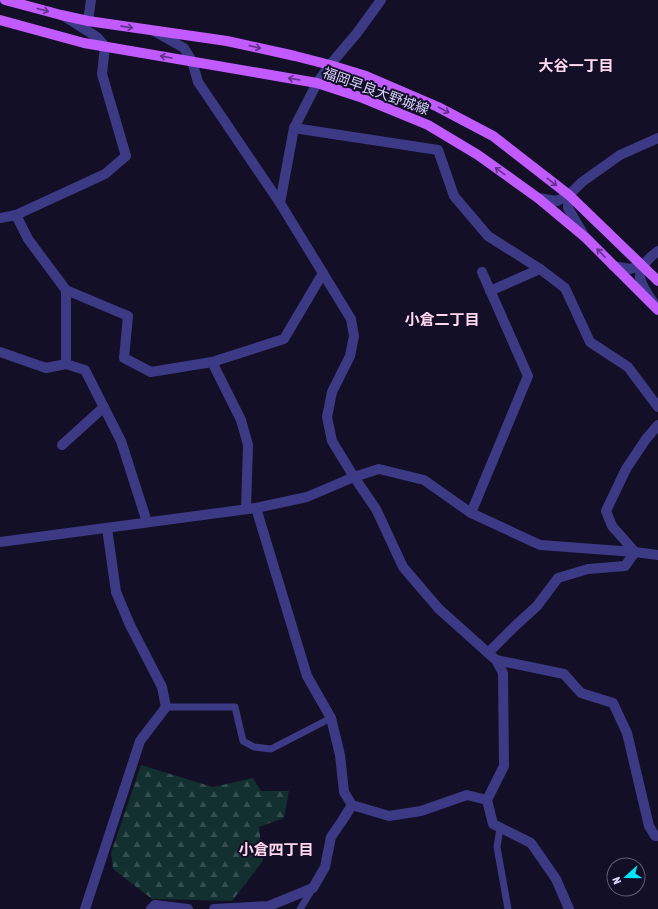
<svg xmlns="http://www.w3.org/2000/svg" width="658" height="909" viewBox="0 0 658 909" font-family="'Asap Condensed','Noto Sans JP',sans-serif">
<defs>
<pattern id="forest-firs" width="22" height="20" patternUnits="userSpaceOnUse"><rect width="22" height="20" fill="#12302f"/><path d="M5 1l3.5 6h-7zM16 11l3.5 6h-7z" fill="#344d4e"/></pattern>
</defs>
<rect width="100%" height="100%" fill="#130f26"/>
<polygon fill="url(#forest-firs)" points="141,765 213,787 253,778 261,791 289,791 284,818 259,827 263,861 232,901 152,899 113,869 111,853"/>
<g fill="none" stroke-linecap="round" stroke-linejoin="round">
<g stroke="#3d3a85" stroke-width="7">
<polyline points="166,707 235,707 243,741 254,747 271,749 331,718"/>
<polyline points="500,828 497,847 508,909"/>
<polyline points="300,909 313,888"/>
</g>
<g stroke="#3d3a85" stroke-width="10">
<polyline points="154,31 184,48 192,61 198,82 280,203 351,319 354,336 350,356 332,392 327,417 332,441 354,477 376,509 403,567 439,609 496,660 503,673 504,766 487,800 493,824 531,843 556,879 569,909"/>
<polyline points="294,128 438,150 454,196 488,236 540,269 565,288 590,342 628,367 658,407"/>
<polyline points="569,195 568,208 585,237"/>
<polyline points="538,198 557,201 569,195 582,182 620,155 658,138"/>
<polyline points="280,203 294,128 317,83"/>
<polyline points="0,218 16,215 105,174 126,156 102,74 105,46 97,37 64,16"/>
<polyline points="613,266 630,269 642,265"/>
<polyline points="66,290 128,316 124,358 151,372 212,362 284,339 323,273"/>
<polyline points="490,291 540,269"/>
<path d="M653,302C643,286 632,275 648,260C651,256 654,254 658,251"/>
<polyline points="0,352 46,368 66,364 66,290 28,239 16,215"/>
<polyline points="212,362 241,420 248,445 246,509"/>
<polyline points="66,364 85,370 121,441 147,522"/>
<polyline points="62,445 104,407"/>
<polyline points="256,508 307,676 331,718 340,755 344,792 352,805 389,816 421,811 467,795 487,800"/>
<polyline points="471,513 528,376 482,272"/>
<polyline points="0,542 256,508 307,497 354,477 379,469 424,480 471,513 540,545 635,552 612,526 606,511 626,469 646,439 658,425"/>
<polyline points="488,653 515,626 537,606 558,578 588,569 625,566 635,552 658,555"/>
<polyline points="496,660 564,674 581,693 613,703 627,733 649,826 655,836 658,836"/>
<polyline points="85,909 140,741 166,707 162,687 130,625 116,592 107,528"/>
<polyline points="151,909 155,905 188,909"/>
<polyline points="214,909 269,906 313,888 325,867 331,837 342,821 352,805"/>
</g>
<g stroke="#3d3a85" stroke-width="10">
<polyline points="88,21 91,0"/>
<polyline points="317,83 330,65 357,33 381,0"/>
</g>
<g stroke="#c25bff" stroke-width="10">
<polyline points="5,0 61,15 88,21 227,41 295,56 330,65 366,76 438,107 493,136 569,195 658,281"/>
<polyline points="0,20 84,43 317,83 360,97 428,125 478,155 538,198 586,238 658,310"/>
</g>
</g>
<defs><path id="oneway-shaft" d="M-6 0H5M1.5-3L5.5 0L1.5 3" fill="none" stroke-width="1.6" stroke-linecap="round" stroke-linejoin="round"/></defs>
<g stroke="#623188">
<use href="#oneway-shaft" transform="translate(43 10) rotate(15)"/>
<use href="#oneway-shaft" transform="translate(127 27) rotate(8)"/>
<use href="#oneway-shaft" transform="translate(255 47) rotate(13)"/>
<use href="#oneway-shaft" transform="translate(166 57) rotate(-170)"/>
<use href="#oneway-shaft" transform="translate(294 79) rotate(-171)"/>
<use href="#oneway-shaft" transform="translate(444 110) rotate(28)"/>
<use href="#oneway-shaft" transform="translate(500 171) rotate(-144)"/>
<use href="#oneway-shaft" transform="translate(552 182) rotate(38)"/>
<use href="#oneway-shaft" transform="translate(601 253) rotate(-134)"/>
</g>
<g text-anchor="middle" dominant-baseline="central" stroke-width="4" stroke-linejoin="round" paint-order="stroke">
<g font-size="14" fill="#d9d4ff" stroke="#130f26">
<text transform="translate(376 91) rotate(20)">福岡早良大野城線</text>
</g>
<g font-size="15" font-weight="bold" fill="#ffd6f0" stroke="#130f26">
<text x="576" y="65">大谷一丁目</text>
<text x="442" y="319">小倉二丁目</text>
<text x="276" y="849">小倉四丁目</text>
</g>
</g>
<g transform="translate(626 877) rotate(249)"><circle r="19" fill="#130f26" stroke="#625e7d"/>
<path d="M0-3L7 15L0 10L-7 15Z" fill="#00e5ff"/>
<text y="-6" font-size="11" font-weight="bold" text-anchor="middle" fill="#d9d4ff">N</text>
</g>
</svg>
